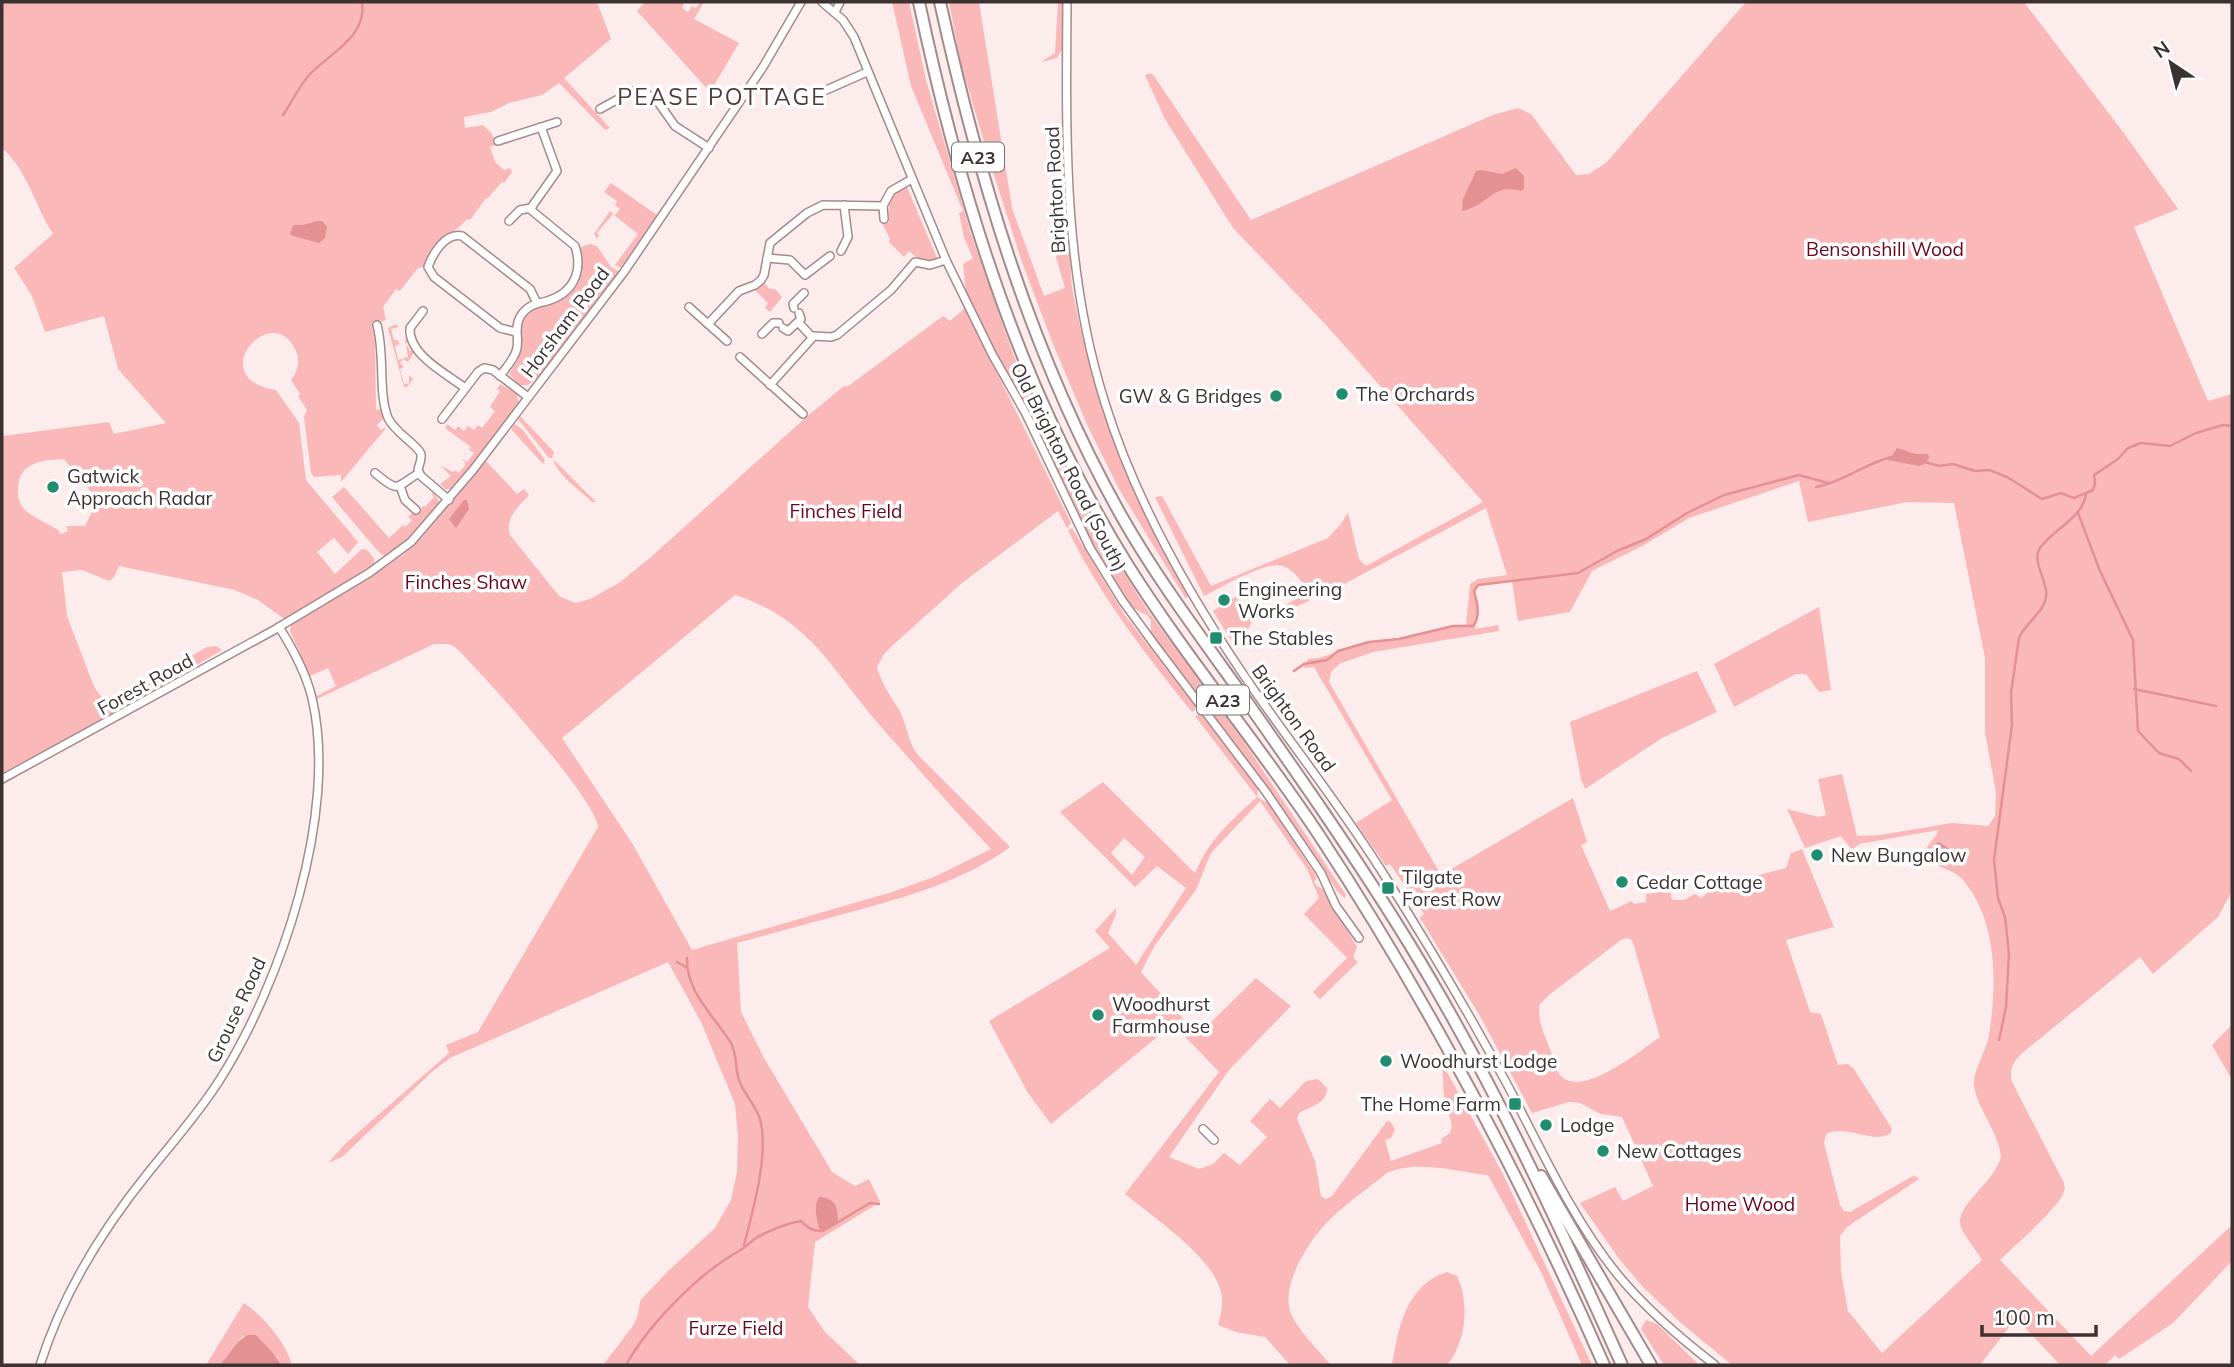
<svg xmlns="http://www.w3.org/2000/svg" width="2234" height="1367" viewBox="0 0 2234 1367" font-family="Mulish,sans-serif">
<rect width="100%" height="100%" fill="#fdecec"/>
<g fill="#fab8b9" fill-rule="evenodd">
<path d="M2,2H597L611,39L564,78L610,128L605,130L559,83L542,95L509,103L491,112L464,117L465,128L483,125L492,134L496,145L490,147L495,162L504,170L510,168L512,172L504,183L502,182L487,199L486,198L470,220L467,219C450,239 433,236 424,266L417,269L400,291L396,289L383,307L386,320L372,325L375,339L376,410L380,409L383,419L377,425L380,430L387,427L341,482V475L314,477L311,473L304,417L307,410L298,396L300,394L291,380C298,371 301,360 295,349C272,300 202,378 276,390L299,423L306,480L358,542L348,554L334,538L317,552L335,574L362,549L367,550L374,558V574L404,554L423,536L485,460L517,494L524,489L529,495C519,506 504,519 510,535L559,596L575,603L590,599L619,583L651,557L804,419L844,386L847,387L943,316L950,321L965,308L1071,523L1067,528L1058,511L962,583L893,645L884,654L877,667C881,684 892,697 900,712C907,726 908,741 917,754L1010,847C964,881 906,897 851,912C813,922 775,933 737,943L741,1012L764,1058L832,1172L855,1186L869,1179L880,1202L815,1242L808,1307L825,1332L860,1365H603L633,1326L638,1315L640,1301L667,1272L715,1228L731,1200L737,1172L738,1137L735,1104L701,1022L668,962L450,1058L433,1071L342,1157L328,1163L345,1144L449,1053L446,1045L478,1032L598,827C596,799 481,672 455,647L449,644H434L317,699V696L336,686L328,668L310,676L290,631L291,624L258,600L235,590L119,566L114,577L109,581L82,570L62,572L67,616L93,684C99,697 106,702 120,698L207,647L216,646L222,650L110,716L2,773L3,436L109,422L114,434L166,423L118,369L104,316L45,332L32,296L14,268L53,234C35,206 28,171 2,148ZM64,459L98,500L85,526H66L68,531L61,534L58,530C47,523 34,518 24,509C19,503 17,496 18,488C19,462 42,460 64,459ZM735,595C809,619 830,667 876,721C914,764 951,807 991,849L934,877L892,892L692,950L632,843L562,738Z"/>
<polygon points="645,2 685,2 682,8 688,12 692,6 696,8 700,2 704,2 694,19 739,43 710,92 637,11"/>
<polygon points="892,2 909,2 926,80 971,234 1013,354 1042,425 1100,535 1148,611 1244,742 1346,895 1345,898 1338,892 1272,794 1151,636 1151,621 1148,616 1130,606 1093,547 985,335 966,292 963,264 973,258 964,238 959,213 963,211 911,86"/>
<path d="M949,2H979L1012,208L1044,296L1065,288L1056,257L1054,215C1074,228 1069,265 1072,286C1073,296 1076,307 1078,317C1098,416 1143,505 1188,595L1186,599L1119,489L1088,427L1053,344L1022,262L993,172L961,64Z"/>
<polygon points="1058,2 1065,2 1063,48 1057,58 1041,62 1055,53"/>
<path d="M1746,2H2024L2123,132L2178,209L2134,227L2208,401L2232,394V891L2218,917L2153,974L2140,957L2026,1050C2015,1059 2008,1068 2012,1082L2063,1181C2064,1185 2066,1186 2064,1191C2061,1206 2013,1247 2000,1260L2091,1356L2232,1225V1261L2173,1323L2119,1359L2115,1355L2105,1365H2060L2016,1318L1980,1365H1732L1681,1323L1643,1287L1620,1260L1580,1203L1615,1187L1623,1201L1653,1186L1622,1117L1601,1114L1580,1103L1569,1102L1532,1113L1480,1016L1420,918L1424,914L1390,864L1386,866L1356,823L1392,800L1314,667L1303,668L1308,659L1319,658L1369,642L1399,639L1453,626H1466L1470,584L1478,579L1507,575L1486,508L1348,582L1273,618L1271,614L1299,597L1310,594C1303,584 1295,570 1283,566C1266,560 1220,588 1204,596L1155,497L1162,496L1211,586L1328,538L1340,525L1348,513L1359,559L1366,566L1483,502L1327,326L1233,228L1165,119L1145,75L1150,73L1154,76L1251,220L1493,115L1518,108L1531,114L1576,175L1589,174L1606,163ZM1799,481L1808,522L1907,502L1954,503L1985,658V733L1996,792L1995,816L1988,826L1952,823L1880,835L1857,836L1842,774L1818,779L1826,815L1819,817L1787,809L1805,848L1841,836L1852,850L1859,844L1938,830C1936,842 1923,842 1927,858C1937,868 1953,869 1963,880C1998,921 1997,985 1989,1035C1987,1049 1972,1074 1974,1086C1978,1110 1998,1131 2001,1156C1997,1181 1953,1206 1961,1227C1966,1239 1976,1249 1982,1260L1882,1353L1848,1311L1841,1272L1840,1236L1847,1227L1919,1179L1915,1176L1911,1177L1850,1212L1844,1211L1840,1205L1824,1143L1826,1134C1848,1124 1870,1144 1890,1134L1892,1129L1854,1069L1848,1064L1838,1065L1821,1014L1810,1012L1786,940L1834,927L1802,849L1791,853L1786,868L1716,886L1701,898L1695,894L1684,900H1672L1670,891L1646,894V902L1634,904L1632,901L1610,911L1581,845L1587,842L1573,798L1441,875L1329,682L1331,672L1339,664L1373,652L1499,631L1498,625L1475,629L1478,604L1474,591L1480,584L1512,581L1518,621L1570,612L1592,571L1644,545L1689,518ZM1627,938L1632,940L1634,946L1660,1037C1641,1050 1584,1097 1562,1077C1556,1072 1554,1060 1551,1052C1546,1038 1536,1019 1540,1004L1549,995L1621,940Z"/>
<polygon points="611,183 657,215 621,268 615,265 638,234 613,214 597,233 599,235 597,239 594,234 610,211 615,215 620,209 615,205 617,201 604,192"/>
<path d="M907,187L937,258L932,263L920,260L909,251L904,257L889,242L890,239L882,223L889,222C887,206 891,192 907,187Z"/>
<path d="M590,244L597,246L611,267L620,272L541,375L528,385H520L509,374L518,360L522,344H520C520,337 519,328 521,322C530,297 566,302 578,280C584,269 579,258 581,247Z"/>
<polygon points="763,282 770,289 775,289 782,297 770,312 765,308 768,303 755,290"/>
<polygon points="396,324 399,327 391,329 394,340 397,340 400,344 395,346 398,360 408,357 405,339 408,341 406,344 410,351 415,351 408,362 403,359 400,363 404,367 400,369 404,384 409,383 409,375 413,379 407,387 404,387 388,328"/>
<polygon points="500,384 517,394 519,403 453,489 445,489 440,484 451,476 440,465 453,472 455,470 459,473 466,464 462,459 467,462 474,453 469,450 471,447 445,428 447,424 455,430 458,426 464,431 468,426 474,430 478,425 482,428 495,411 490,407 500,391 497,389"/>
<polygon points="520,416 554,452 552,458 549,458 518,419"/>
<polygon points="515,424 523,430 545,460 543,464 511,429"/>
<path d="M553,459L596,502H592C580,490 558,476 553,459Z"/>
<path d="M344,487L389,538L403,525L405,527L412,520L408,517L412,513L415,514L423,506L425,507L434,497L432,494L433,492L440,503L439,507C429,518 401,553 387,555C382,556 381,554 377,550L332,497Z"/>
<path d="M1072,528L1124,614L1195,706V710L1192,712C1146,655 1100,596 1068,530Z"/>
<path d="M1238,595L1252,617C1252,630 1241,635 1232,642L1213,611Z"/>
<polygon points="1819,607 1831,690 1819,692 1806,674 1796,674 1734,707 1714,664"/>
<polygon points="1697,671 1717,712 1662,738 1585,789 1581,779 1570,722"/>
<path d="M1200,713L1258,789L1257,797L1268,803L1317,877L1314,882L1317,886L1324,890L1357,947L1353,957L1358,962L1320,999L1313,992L1347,958L1304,914L1319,898L1307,869L1260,801L1211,853L1196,890L1155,945L1141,972L1198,1035L1256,978L1291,1006L1229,1070L1169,1157L1199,1169L1213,1164L1224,1153L1240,1165L1267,1137L1250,1121L1270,1099L1280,1108L1306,1081L1318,1079L1327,1088C1327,1104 1311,1106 1299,1113L1297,1119L1315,1161L1321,1196L1326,1199L1332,1196L1387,1121L1391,1122L1395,1130L1391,1138L1385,1140L1391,1161L1442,1143L1441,1139L1450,1133L1452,1125L1444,1097L1442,1063L1504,1176L1592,1365H1582L1541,1272L1488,1175C1458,1172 1416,1159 1387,1173C1366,1190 1339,1208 1321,1229C1304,1249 1281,1288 1291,1314C1298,1330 1319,1351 1331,1365H1290L1265,1337L1236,1332L1218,1325C1221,1314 1224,1303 1221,1292C1213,1257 1153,1217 1125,1194L1219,1072L1173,1024L1051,1124L1028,1093L989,1021L1110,948L1095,931L1116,908V914L1108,933L1136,965L1186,888L1157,866L1135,887L1060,812L1103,782L1195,873C1210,838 1230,822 1257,797L1195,716ZM1124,838L1145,857L1132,875L1111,853Z"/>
<polygon points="2232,1025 2232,1080 2212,1045"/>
<path d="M1447,1272L1457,1276C1470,1304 1466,1342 1447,1365H1392C1398,1328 1406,1285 1447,1272Z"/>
<path d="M244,1303C264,1317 285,1341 292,1365H281L277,1357L269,1352L262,1342L243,1336L220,1365H206Z"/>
<polygon points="1646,1320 1657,1324 1699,1365 1664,1365 1641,1329"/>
</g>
<g fill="#e39193">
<path d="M1516,168L1524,176V189L1521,191C1491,183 1490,205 1462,211L1463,199L1476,171L1482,170L1502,174Z"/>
<polygon points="317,221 322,221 327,227 325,238 319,243 293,236 290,234 293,225 303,225"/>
<polygon points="1897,448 1916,454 1928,454 1929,458 1925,464 1919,466 1883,459 1891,457"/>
<polygon points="464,500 467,500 469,509 456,528 449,519"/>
<polygon points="1939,842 1954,852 1952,863 1936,861 1931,854 1933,846"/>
<path d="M819,1197C836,1198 838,1207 838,1222L823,1231L819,1229C817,1218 813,1206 819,1197Z"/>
<path d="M247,1335H256C264,1344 276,1354 281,1365H220L238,1342Z"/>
</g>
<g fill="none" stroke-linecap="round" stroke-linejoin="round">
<g stroke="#e39193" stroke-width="2.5">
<path d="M283,115C292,102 299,86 310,74C329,54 368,36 362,2"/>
<polyline points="1925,462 1939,466 1953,464 1975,471 1989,470 2007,477 2042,499 2061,493 2074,498 2093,490 2095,483 2094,475 2118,459 2128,448 2141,443 2170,446 2196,433 2223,425 2232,426"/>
<path d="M1816,487C1843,482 1864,464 1891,457"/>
<polyline points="2078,513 2100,571 2133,640 2138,731 2159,753 2179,759 2191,771"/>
<path d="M1294,671L1304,664L1327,660L1338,651L1369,642L1399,639L1453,626H1473C1481,616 1477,602 1474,591L1478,585L1578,573L1617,551L1646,539L1687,513L1724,495L1799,475L1828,483"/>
<polyline points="2134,689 2216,706"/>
<path d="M687,958C686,992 714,1016 731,1043C737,1054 735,1068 739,1080C744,1095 758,1107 761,1123C768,1157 753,1211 744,1245"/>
<polyline points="677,962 686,967"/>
<path d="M1999,1040L2006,1007L2009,954L2005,917L1998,898L1994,860L2012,725L2011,693L2019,638C2025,622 2049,610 2046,591C2045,578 2032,560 2040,548C2053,529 2083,518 2086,494"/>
<path d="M626,1365C649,1324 698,1274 739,1251C745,1248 750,1242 756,1238C768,1231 788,1223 801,1221C807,1227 813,1232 823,1231L870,1203L879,1204"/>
</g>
<g stroke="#a48b8b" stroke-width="10">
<g id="minor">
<polyline points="822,2 843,20 854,37 946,260 992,354 1026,414 1090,548 1122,600 1154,644 1266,792 1321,873 1336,906 1359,938"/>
<path d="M1067,2C1066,139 1063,271 1105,403C1135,500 1186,590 1243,674C1289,742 1342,807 1386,878C1429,946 1470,1015 1508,1086C1541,1149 1573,1220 1618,1275C1646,1309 1680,1338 1715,1365"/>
<polyline points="835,12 840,2"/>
<polyline points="817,97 824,91 867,72"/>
<polyline points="600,109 633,91 644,92 658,102 675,126 709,148"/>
<polyline points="498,141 557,122"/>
<polyline points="883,206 884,219"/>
<polyline points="509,221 520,210 531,208"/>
<polyline points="841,251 848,237 844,205"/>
<polyline points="767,258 790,260 805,275 830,256"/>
<polyline points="689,307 727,341"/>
<polyline points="794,308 793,304 804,293"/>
<path d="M423,311L410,328C408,355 447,374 465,388"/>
<polyline points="798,322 812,337"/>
<polyline points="708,324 739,291 755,285 761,280 764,275 770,243 807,213 823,205 883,206 891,191 912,179"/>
<path d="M377,325C385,354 378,393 388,418C395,433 418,445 421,454C422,459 419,465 418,470L421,476L449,500"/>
<polyline points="783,328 788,331 801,319 799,313"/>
<path d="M516,332L500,328L434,277L428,267C433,253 446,232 462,236L530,289L537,303"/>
<polyline points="762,334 773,323 779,323"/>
<polyline points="740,357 803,414"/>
<path d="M500,376C506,367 515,359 517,348C519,336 514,328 520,317C527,305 536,304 547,301C574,293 583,271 575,246L531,210L533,205L557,171L541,127"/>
<polyline points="770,385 814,336 831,337 837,335 891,290 915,262 930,265 946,260"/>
<polyline points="442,419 478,372 484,368 493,370 528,397"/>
<path d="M375,473C400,494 395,487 419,473"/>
<polyline points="400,486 405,500 416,510"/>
<polyline points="2,779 274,630 369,573 411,542 473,470 624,272 763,67 801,2"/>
<polyline points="1203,1129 1214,1140"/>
<path d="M40,1365C62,1295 102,1230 148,1173C172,1143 198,1114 219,1081C281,984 339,813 312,698C306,673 293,649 279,627"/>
</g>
</g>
<g stroke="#a48b8b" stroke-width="14">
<g id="highway">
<path d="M919,2C951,154 995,309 1064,449C1083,488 1104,527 1127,564C1186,658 1258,743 1319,835C1430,1004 1523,1181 1604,1365"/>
<path d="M940,2C979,179 1032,358 1122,517C1156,577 1198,633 1238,689C1297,773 1356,857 1410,945C1492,1079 1558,1222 1622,1365"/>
<polyline points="1541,1176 1651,1365"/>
</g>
</g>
<use href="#minor" stroke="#fff" stroke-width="7"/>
<use href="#highway" stroke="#fff" stroke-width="10"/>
</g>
<g fill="#208e6e" stroke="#fff" stroke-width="2.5">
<circle cx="1342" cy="394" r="7"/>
<circle cx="1276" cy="396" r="7"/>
<circle cx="53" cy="487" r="7"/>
<circle cx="1224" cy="600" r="7"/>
<rect x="1209" y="631" width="14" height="14" rx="3.5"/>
<circle cx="1817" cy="855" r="7"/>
<circle cx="1622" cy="882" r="7"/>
<rect x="1381" y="881" width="14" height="14" rx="3.5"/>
<circle cx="1098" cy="1015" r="7"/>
<circle cx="1386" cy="1061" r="7"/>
<rect x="1508" y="1097" width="14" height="14" rx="3.5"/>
<circle cx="1546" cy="1125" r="7"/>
<circle cx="1603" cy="1151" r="7"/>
</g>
<g text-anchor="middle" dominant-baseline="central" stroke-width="7" stroke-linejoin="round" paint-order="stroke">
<g fill="#fff" stroke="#767070" stroke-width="2">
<rect x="952" y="142.5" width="52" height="29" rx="5"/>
<rect x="1197" y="685.5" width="52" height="29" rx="5"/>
</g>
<g font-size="18" font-weight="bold" fill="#3c3232">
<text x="978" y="157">A23</text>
<text x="1223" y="700">A23</text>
</g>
<g font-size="19" fill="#3c3232" stroke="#fff">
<text transform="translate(1055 190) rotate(-93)">Brighton Road</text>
<text transform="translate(565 322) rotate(-53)">Horsham Road</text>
<text transform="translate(1069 467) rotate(63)">Old Brighton Road (South)</text>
<text transform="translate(145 684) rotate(-29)">Forest Road</text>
<text transform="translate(1294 718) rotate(54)">Brighton Road</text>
<text transform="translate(236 1010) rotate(-65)">Grouse Road</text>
</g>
<g font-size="19" fill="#6a051c" stroke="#fff">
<text x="1885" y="249">Bensonshill Wood</text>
<text x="846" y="511">Finches Field</text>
<text x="466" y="582">Finches Shaw</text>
<text x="1740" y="1204">Home Wood</text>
<text x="736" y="1328">Furze Field</text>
</g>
<g font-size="19" fill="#3c3232" stroke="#fff" text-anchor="start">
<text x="1356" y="394">The Orchards</text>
<text x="1262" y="396" text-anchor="end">GW &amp; G Bridges</text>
<text x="67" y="476">Gatwick<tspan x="67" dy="22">Approach Radar</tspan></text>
<text x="1238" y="589">Engineering<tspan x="1238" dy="22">Works</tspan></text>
<text x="1230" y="638">The Stables</text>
<text x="1831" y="855">New Bungalow</text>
<text x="1402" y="877">Tilgate<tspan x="1402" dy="22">Forest Row</tspan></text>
<text x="1636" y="882">Cedar Cottage</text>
<text x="1112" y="1004">Woodhurst<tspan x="1112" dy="22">Farmhouse</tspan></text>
<text x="1400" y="1061">Woodhurst Lodge</text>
<text x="1501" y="1104" text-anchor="end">The Home Farm</text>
<text x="1560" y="1125">Lodge</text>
<text x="1617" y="1151">New Cottages</text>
</g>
<g font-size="23" letter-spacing="2" fill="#503a3a" stroke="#fff">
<text x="722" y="96">PEASE POTTAGE</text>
</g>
</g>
<rect width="2234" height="1367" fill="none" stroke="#3c3232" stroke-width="7"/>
<g transform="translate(2171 63) rotate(325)" stroke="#ffffff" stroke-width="5" paint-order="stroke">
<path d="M0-5L12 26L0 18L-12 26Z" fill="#3c3232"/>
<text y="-10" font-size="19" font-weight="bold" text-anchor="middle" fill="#3c3232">N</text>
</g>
<path d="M1982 1325v10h114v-10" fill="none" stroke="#3c3232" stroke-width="3.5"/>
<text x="1993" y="1325" font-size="21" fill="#3c3232" stroke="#ffffff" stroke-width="5" paint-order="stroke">100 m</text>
</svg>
